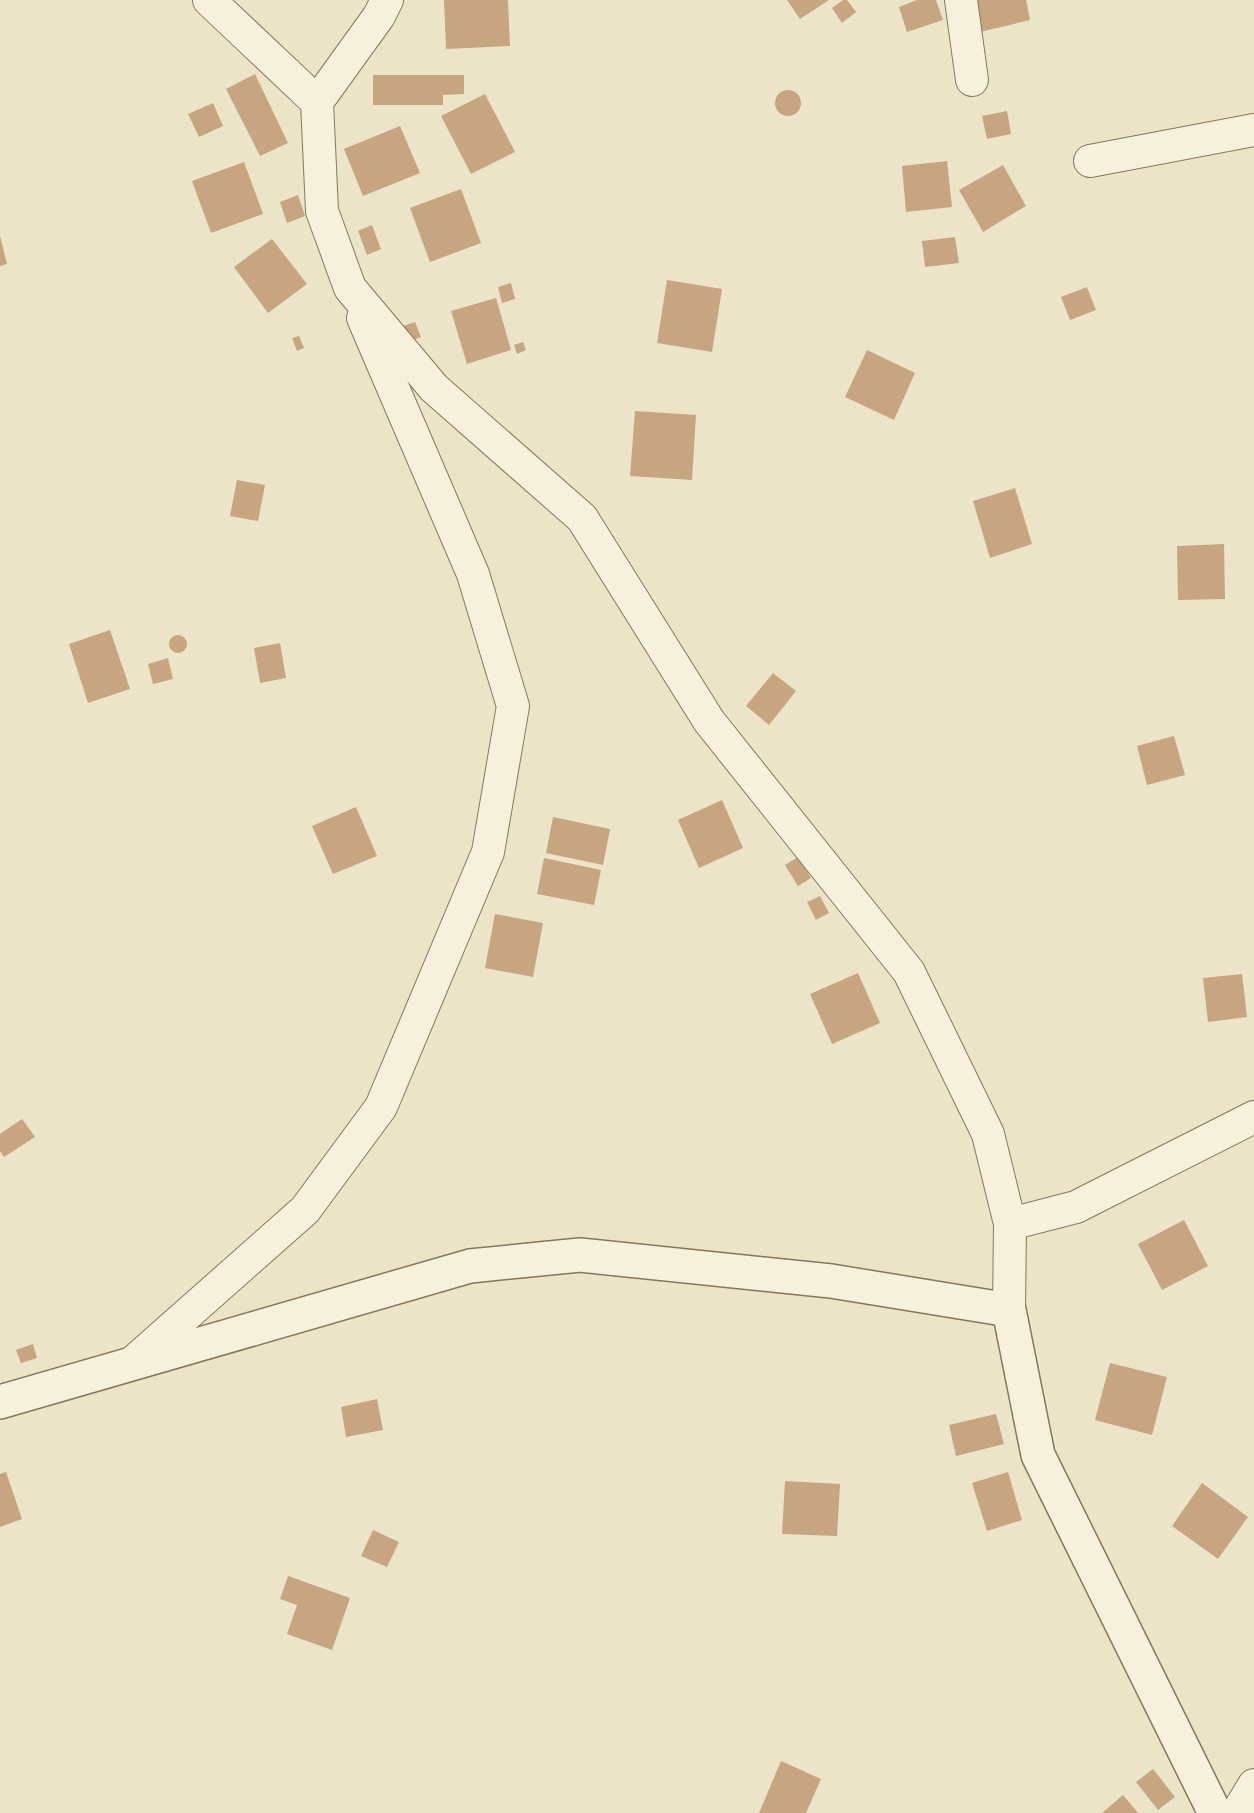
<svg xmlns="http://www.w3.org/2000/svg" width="1254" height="1813" viewBox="0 0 1254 1813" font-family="Spectral,serif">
<rect width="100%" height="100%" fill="#ebe4c7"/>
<g fill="#c6a580">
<polygon points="444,0 508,0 510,46 446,49"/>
<polygon points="787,0 829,0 800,19"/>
<polygon points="843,0 847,0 856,12 842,23 832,8"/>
<polygon points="917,0 936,0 943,20 907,32 899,7"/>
<polygon points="973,0 1026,0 1030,20 980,32"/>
<polygon points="255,74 288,143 260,156 226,89"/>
<polygon points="373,75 464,75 464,94 443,95 443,105 373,105"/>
<circle cx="788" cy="103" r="13"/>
<polygon points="485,94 515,152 471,174 441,116"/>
<polygon points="213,103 223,126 199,137 188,114"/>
<polygon points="1007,111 1011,134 987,139 982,116"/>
<polygon points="400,126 420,173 363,196 344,149"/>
<polygon points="947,161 952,207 906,212 902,166"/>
<polygon points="244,162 263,214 211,233 192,181"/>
<polygon points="1003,165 1026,206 983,232 959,190"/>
<polygon points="461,189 481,243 430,262 410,208"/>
<polygon points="298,195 305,216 287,223 280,202"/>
<polygon points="372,225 381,249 367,255 358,231"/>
<polygon points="0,236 7,264 0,266"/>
<polygon points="955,237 959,263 925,267 922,241"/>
<polygon points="272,239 307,284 268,313 234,267"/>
<polygon points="667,280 722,289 712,352 657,343"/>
<polygon points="511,283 515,299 502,303 498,287"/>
<polygon points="1087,287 1096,310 1070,320 1061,297"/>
<polygon points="496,298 511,350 467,364 451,311"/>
<polygon points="415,322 421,337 403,344 397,328"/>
<polygon points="299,336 304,348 297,351 292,338"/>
<polygon points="523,342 526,350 517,354 514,345"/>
<polygon points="867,350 915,373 894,420 845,397"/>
<polygon points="635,411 696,415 692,480 630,476"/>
<polygon points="237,480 265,485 258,521 230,516"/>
<polygon points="1015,488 1032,544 990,558 973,501"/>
<polygon points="1224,544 1225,599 1178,600 1177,546"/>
<polygon points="110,630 130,689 88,703 69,644"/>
<circle cx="178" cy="644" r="9"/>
<polygon points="280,643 286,678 260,683 254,648"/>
<polygon points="168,658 173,679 153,684 148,664"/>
<polygon points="773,673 796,691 769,725 746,706"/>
<polygon points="1174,736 1185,775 1147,785 1137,746"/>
<polygon points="722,800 743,848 699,868 678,820"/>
<polygon points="356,807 377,856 333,874 312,826"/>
<polygon points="553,817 610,829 603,865 546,853"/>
<polygon points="798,857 811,878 798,886 785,865"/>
<polygon points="544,858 601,870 594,905 537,894"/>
<polygon points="820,896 829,913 816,920 807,902"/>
<polygon points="495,914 543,923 533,977 485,968"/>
<polygon points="858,973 880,1023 832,1044 810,994"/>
<polygon points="1242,974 1247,1017 1208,1022 1203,978"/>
<polygon points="22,1119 35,1137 4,1157 0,1151 0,1134"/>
<polygon points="1184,1220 1208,1266 1162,1290 1138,1244"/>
<polygon points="33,1344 37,1358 21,1363 16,1350"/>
<polygon points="1110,1363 1167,1377 1152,1435 1095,1420"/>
<polygon points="377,1399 383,1430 346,1437 341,1407"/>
<polygon points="996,1414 1004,1444 956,1456 949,1425"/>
<polygon points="6,1472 22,1519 0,1527 0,1474"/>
<polygon points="1008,1472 1022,1520 987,1531 972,1483"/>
<polygon points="785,1481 840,1484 837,1536 782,1534"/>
<polygon points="1202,1483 1248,1517 1218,1559 1172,1526"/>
<polygon points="373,1530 399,1542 387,1567 361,1556"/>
<polygon points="288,1576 350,1598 332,1650 287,1634 297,1605 280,1599"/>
<polygon points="781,1761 821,1779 806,1813 759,1813"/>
<polygon points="1153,1769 1175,1797 1158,1810 1136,1782"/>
<polygon points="1123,1795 1138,1813 1102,1813"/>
</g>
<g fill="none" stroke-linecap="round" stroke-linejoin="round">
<g stroke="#85775e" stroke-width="34">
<g id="minor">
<polyline points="209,0 317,102"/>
<polyline points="387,0 379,16 317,102 322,211 350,288 434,388 582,518 709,721 909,972 988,1134 1010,1224 1009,1310"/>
<polyline points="961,0 972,80"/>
<polyline points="1090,161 1254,130"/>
<polyline points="1010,1224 1076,1207 1254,1117"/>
<polyline points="131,1364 305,1210 381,1107 488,852 513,706 473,574 363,318"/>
<polyline points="1237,1813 1254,1785"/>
</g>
</g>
<g stroke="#85775e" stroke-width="36">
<polyline id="tertiary" points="0,1402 470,1266 580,1255 831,1281 1009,1310 1038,1455 1215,1813"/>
</g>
<use href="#minor" stroke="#f6f1da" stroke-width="32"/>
<use href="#tertiary" stroke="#f6f1da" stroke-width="33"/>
</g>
</svg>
